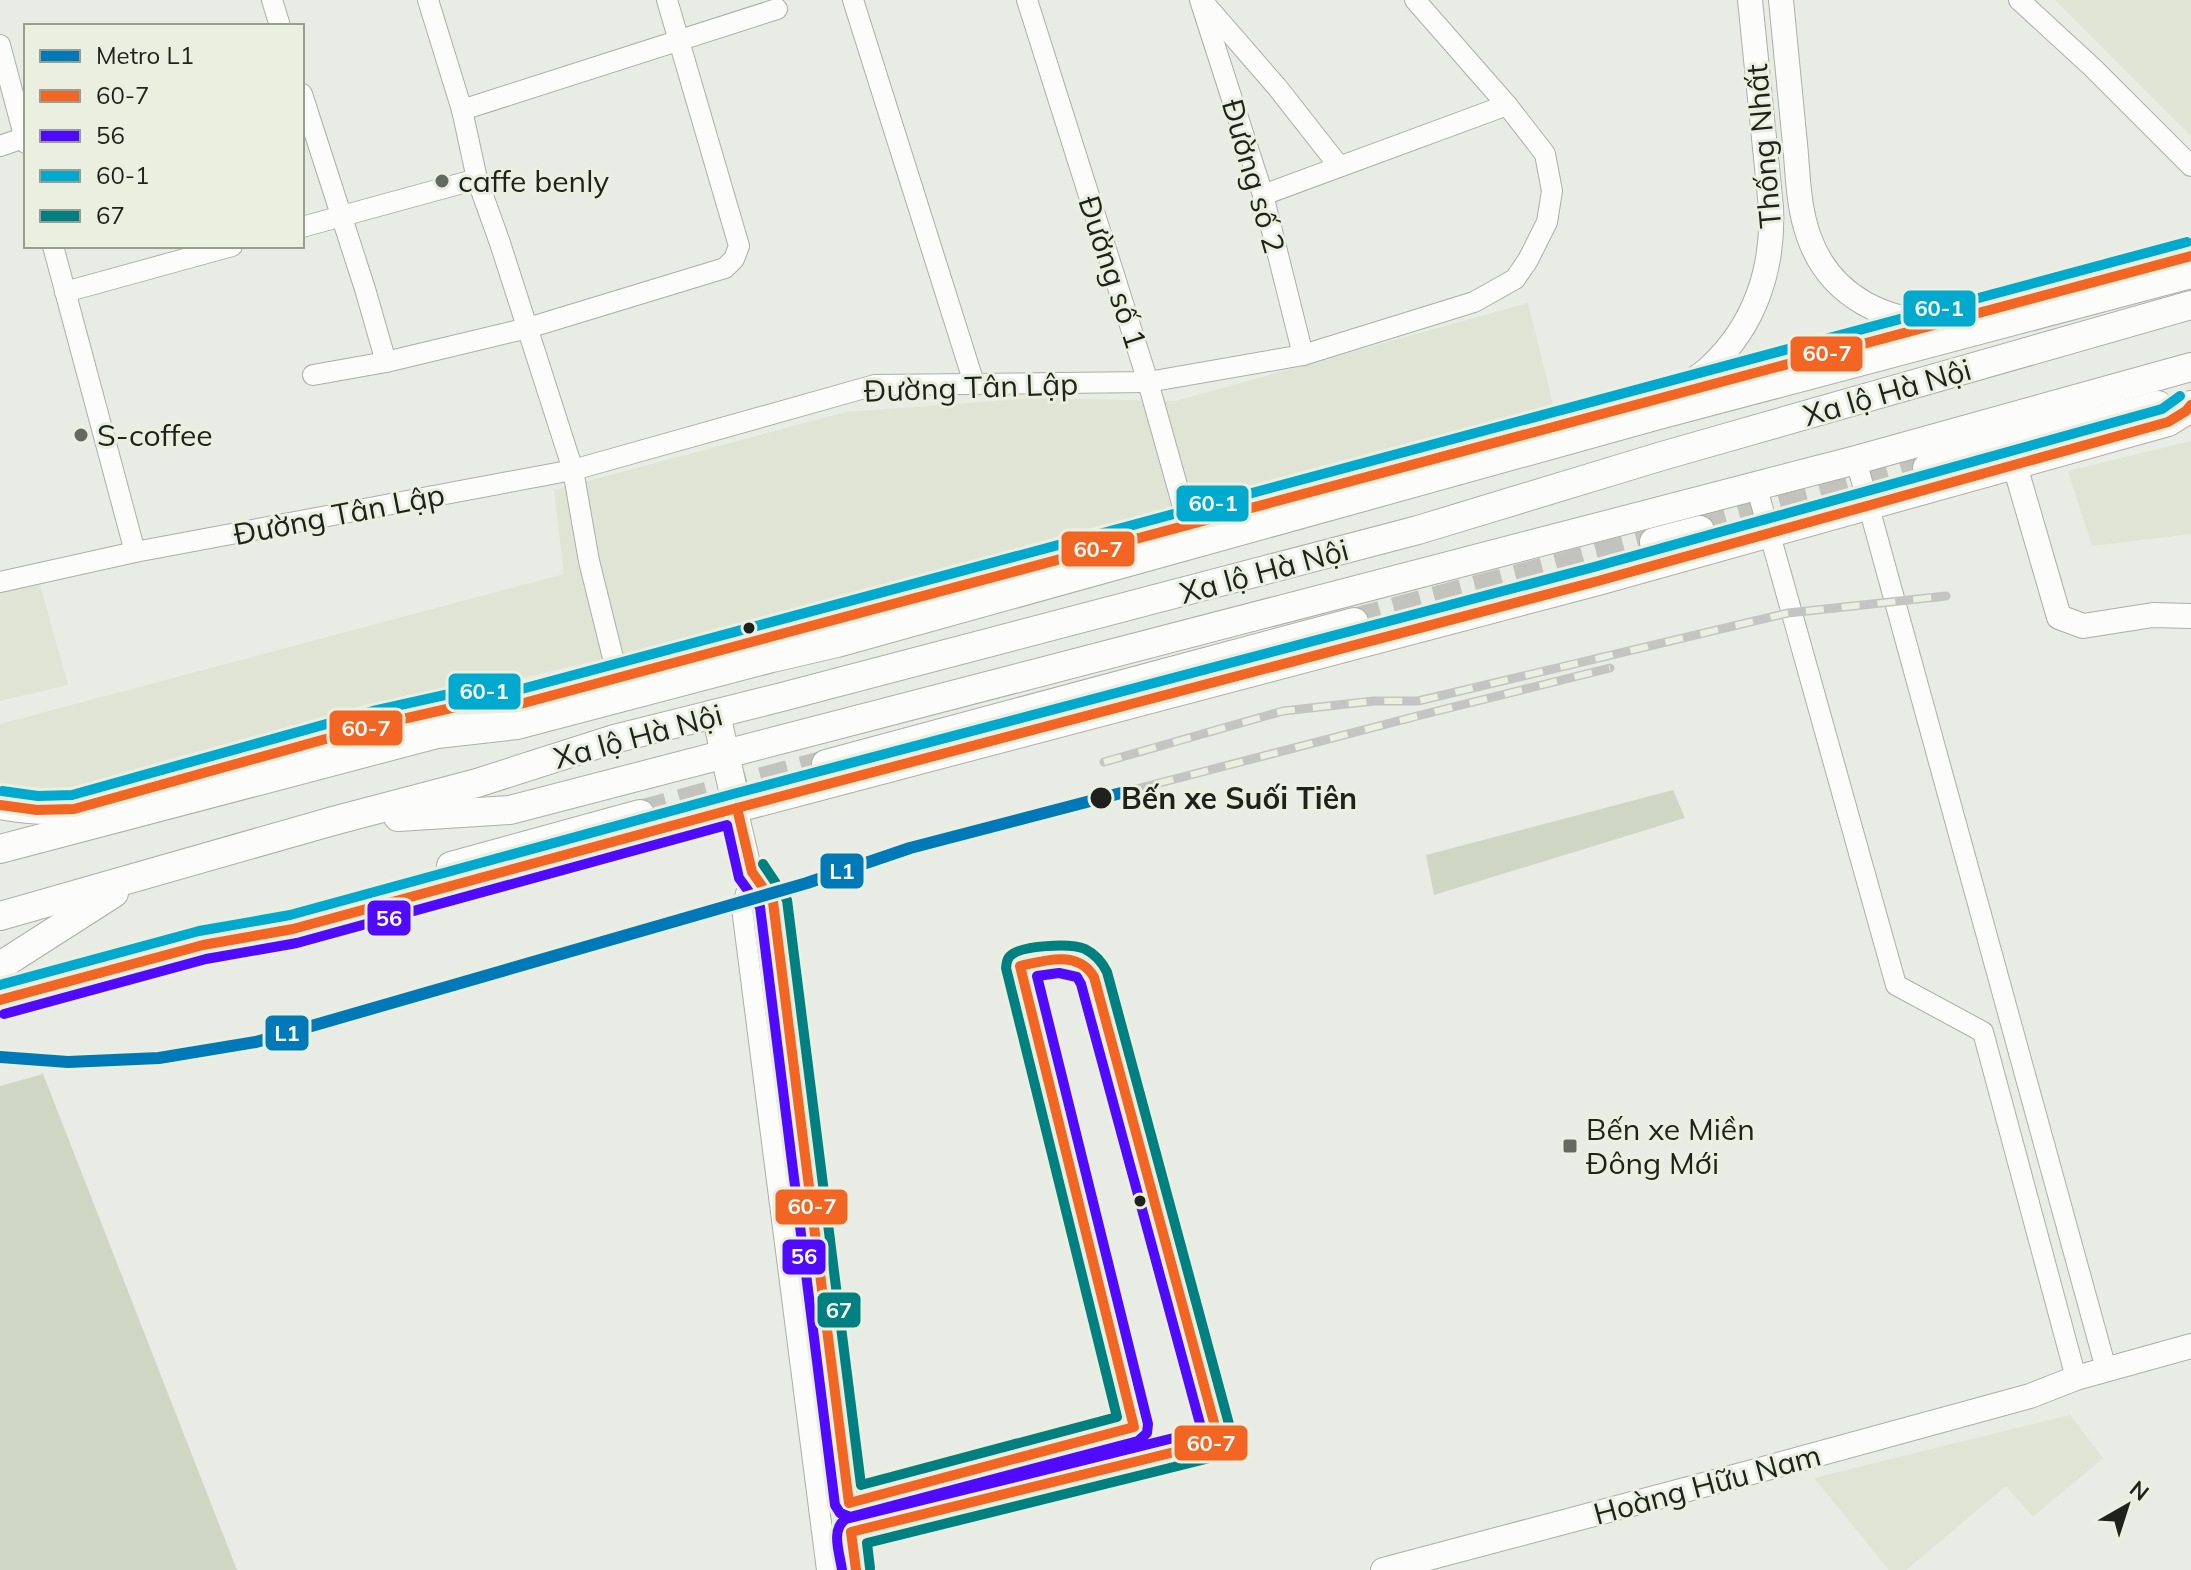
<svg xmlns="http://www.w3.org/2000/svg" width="2191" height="1570" viewBox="0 0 2191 1570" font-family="Mulish,sans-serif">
<rect width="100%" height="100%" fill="#e9ece4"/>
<g fill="#dfe4d4">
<polygon points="2055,0 2191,0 2191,136"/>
<polygon points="1528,303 1553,404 1217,500 624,654 332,723 72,794 9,798 0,795 0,724 564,574 554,490 846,412 1034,398 1176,401"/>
<polygon points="2191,441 2191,534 2092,546 2068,471"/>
<polygon points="39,581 68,685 0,701 0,591"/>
<polygon points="2070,1415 2103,1458 2033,1517 2006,1486 1906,1570 1889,1570 1814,1478"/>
</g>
<g fill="#d0d6c4">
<polygon points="1673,790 1685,818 1434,895 1426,855"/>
<polygon points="43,1074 237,1570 0,1570 0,1086"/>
</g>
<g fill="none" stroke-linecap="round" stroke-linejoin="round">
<g stroke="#c1c3bc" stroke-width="28" stroke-dasharray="28 14" stroke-linecap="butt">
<polyline points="1700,530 1927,468"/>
<polyline points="1354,622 1654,542"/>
<polyline points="640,814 826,764"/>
</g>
<g stroke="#acaea8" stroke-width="22">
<g id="minor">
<polyline points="272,0 280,26"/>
<polyline points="428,0 462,110 477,179 500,243 573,470 589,561 618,678"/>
<polyline points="853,0 974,383"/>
<polyline points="1027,0 1148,382 1191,535"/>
<polyline points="1200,0 1263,195 1303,355"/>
<polyline points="2019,0 2092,67 2191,166"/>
<polyline points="1204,3 1277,87 1339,166"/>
<polyline points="0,45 26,143"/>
<polyline points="302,94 365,289 386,362"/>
<polyline points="462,110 777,9"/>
<polyline points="0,146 26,137"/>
<polyline points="1263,195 1507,105"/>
<polyline points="302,227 477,179"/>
<polyline points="53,246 135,552"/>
<polyline points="65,292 232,246"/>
<polyline points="313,375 386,362 528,328 725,268 734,259 739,246 667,0"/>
<polyline points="1856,460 2106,1369"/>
<polyline points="1756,485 1896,985 1983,1032 2076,1378"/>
<polyline points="0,582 135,552 573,470 875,385 1148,382 1303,355 1474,302 1515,279 1528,260 1547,222 1552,191 1545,154 1507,105 1415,0"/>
<polyline points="737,808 752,872 773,902 856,1570"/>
<polyline points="752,872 742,908 744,924 827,1570"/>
</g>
</g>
<g stroke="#acaea8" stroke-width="26">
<g id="major">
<path d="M1781,0C1785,45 1790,89 1794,134C1798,167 1797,205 1809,237C1830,297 1889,326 1950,321"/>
<path d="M1668,396C1682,387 1697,379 1709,368C1755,326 1774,268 1771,207L1750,0"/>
<polyline points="2015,466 2059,617 2083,626 2153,615 2191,616"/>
<polyline points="1383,1570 1756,1471 2030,1396 2076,1378 2191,1346"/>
</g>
</g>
<g stroke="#acaea8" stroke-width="30">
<g id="highway">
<polyline points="1927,468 2158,405"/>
<polyline points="1654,542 1700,530"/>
<polyline points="716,714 737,808"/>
<polyline points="826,764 1354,622"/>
<path d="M0,805C25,810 49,811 74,809L376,725L456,707L520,704L1294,497"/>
<polyline points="398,817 510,810 1856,460 2191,367"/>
<polyline points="0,849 437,734 517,725 772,658 837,643 1655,416 2191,274"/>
<polyline points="451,866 640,814"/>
<polyline points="0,916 333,821 477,783 614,739 778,698 1418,530 1662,456 2191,305"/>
<polyline points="0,966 114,893"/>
<polyline points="0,1000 203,945 293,929 737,808 1598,581 2168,422 2186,411 2191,405"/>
</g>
</g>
<use href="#minor" stroke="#fcfcfb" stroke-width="20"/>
<use href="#major" stroke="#fcfcfb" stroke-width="24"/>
<use href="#highway" stroke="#fcfcfb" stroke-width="28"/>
<g stroke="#c4c4c2" stroke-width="9">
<g id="rail">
<polyline points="1104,762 1283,711 1374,701 1418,701 1788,613 1946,596"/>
<polyline points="1121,793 1421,715 1610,668"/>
</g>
</g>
<use href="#rail" stroke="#eaefe0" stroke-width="6" stroke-dasharray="18" stroke-linecap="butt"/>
<g stroke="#eaefe0" stroke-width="16">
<g id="bus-1">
<polyline points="0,805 37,810 74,809 376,725 456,707 520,704 2191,256"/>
<path d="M737,808L752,872L773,902L849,1503L1134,1427L1020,966C1046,960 1078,950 1094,977L1219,1441L851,1532L856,1570"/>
<polyline points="0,1000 203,945 293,929 737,808 1598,581 2168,422 2186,411 2191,405"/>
</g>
</g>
<g stroke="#eaefe0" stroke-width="16">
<path id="bus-2" d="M4,1014L206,959L297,943L727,825L739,878L760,907L835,1505L840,1513L850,1517L1138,1441L1147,1433L1148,1424L1037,976L1059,973L1077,977L1081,984L1202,1431L846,1519C830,1529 840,1554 842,1570"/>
</g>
<g stroke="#eaefe0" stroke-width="16">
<g id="bus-3">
<polyline points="2,791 38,796 72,795 373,711 454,693 518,690 2187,242"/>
<polyline points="0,985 199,931 290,915 733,794 1594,567 2162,409 2180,396"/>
</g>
</g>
<g stroke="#eaefe0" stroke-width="16">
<path id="bus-4" d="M763,864L787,900L861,1485L1117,1417L1006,968C1007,963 1006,960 1010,956C1021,945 1071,943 1085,949C1095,954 1102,962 1107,972L1233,1439L1231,1448L1222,1455L867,1543L870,1568"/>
</g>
<use href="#bus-1" stroke="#f26522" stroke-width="10"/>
<use href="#bus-2" stroke="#4f0aff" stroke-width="10"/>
<use href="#bus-3" stroke="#00a9ce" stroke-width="10"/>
<use href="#bus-4" stroke="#008080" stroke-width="10"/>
<g stroke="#eaefe0" stroke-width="18">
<polyline id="metro-1" points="0,1057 68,1062 159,1058 256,1042 807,883 910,848 1121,793"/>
</g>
<use href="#metro-1" stroke="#0079b8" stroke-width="12"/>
</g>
<g fill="#666862" stroke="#eaefe0" stroke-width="3">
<circle cx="442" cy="181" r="8"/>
<circle cx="81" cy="435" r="8"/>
<rect x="1562" y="1138" width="16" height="16" rx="4"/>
</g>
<g fill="#1f211c" stroke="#eaefe0" stroke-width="3">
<circle cx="749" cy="628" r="7"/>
<circle cx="1101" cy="798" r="12"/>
<circle cx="1140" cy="1201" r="7"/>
</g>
<g text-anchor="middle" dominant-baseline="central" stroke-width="6" stroke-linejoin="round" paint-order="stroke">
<g font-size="30" fill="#1f211c" stroke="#eaefe0">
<text transform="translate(1763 146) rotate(-95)">Thống Nhất</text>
<text transform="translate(1254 176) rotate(74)">Đường số 2</text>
<text transform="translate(1113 272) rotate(72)">Đường số 1</text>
<text transform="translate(971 387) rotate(-2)">Đường Tân Lập</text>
<text transform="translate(1887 392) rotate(-16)">Xa lộ Hà Nội</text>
<text transform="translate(339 514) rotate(-11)">Đường Tân Lập</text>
<text transform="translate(1264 571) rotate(-15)">Xa lộ Hà Nội</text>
<text transform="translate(638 736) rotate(-15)">Xa lộ Hà Nội</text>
<text transform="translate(1707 1484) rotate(-15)">Hoàng Hữu Nam</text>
</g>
<g font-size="30" fill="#1f211c" stroke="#eaefe0" text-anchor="start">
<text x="458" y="181">caffe benly</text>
<text x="97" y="435">S-coffee</text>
<text x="1586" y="1129">Bến xe Miền<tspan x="1586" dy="34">Đông Mới</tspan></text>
</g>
<g font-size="30" font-weight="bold" fill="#1f211c" stroke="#eaefe0" text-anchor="start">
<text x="1121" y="798">Bến xe Suối Tiên</text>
</g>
</g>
<g stroke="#eaefe0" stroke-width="3">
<rect x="1902" y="289" width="75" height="39" rx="8" fill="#00a9ce"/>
<rect x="1789" y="335" width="75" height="38" rx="8" fill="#f26522"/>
<rect x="1175" y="484" width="75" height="39" rx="8" fill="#00a9ce"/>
<rect x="1060" y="530" width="76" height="38" rx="8" fill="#f26522"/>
<rect x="447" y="672" width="75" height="39" rx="8" fill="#00a9ce"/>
<rect x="328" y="709" width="76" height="38" rx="8" fill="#f26522"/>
<rect x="819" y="852" width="46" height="38" rx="8" fill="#0079b8"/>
<rect x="366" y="899" width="46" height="38" rx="8" fill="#4f0aff"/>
<rect x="264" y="1014" width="46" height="38" rx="8" fill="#0079b8"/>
<rect x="774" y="1188" width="75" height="38" rx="8" fill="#f26522"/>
<rect x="781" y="1238" width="46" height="38" rx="8" fill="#4f0aff"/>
<rect x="816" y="1291" width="46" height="38" rx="8" fill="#008080"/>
<rect x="1173" y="1424" width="76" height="38" rx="8" fill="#f26522"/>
</g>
<g font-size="22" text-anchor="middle" font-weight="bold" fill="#fff">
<text x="1939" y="316">60-1</text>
<text x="1827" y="361">60-7</text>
<text x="1213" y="511">60-1</text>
<text x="1098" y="557">60-7</text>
<text x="484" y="699">60-1</text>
<text x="366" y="736">60-7</text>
<text x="842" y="879">L1</text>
<text x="389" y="926">56</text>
<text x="287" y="1041">L1</text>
<text x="812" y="1214">60-7</text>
<text x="804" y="1264">56</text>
<text x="839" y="1318">67</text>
<text x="1211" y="1451">60-7</text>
</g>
<rect x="24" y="24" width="280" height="224" fill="#eaefe0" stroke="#999d92" stroke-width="2"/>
<rect x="40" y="50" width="40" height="12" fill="#0079b8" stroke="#999d92" stroke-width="2"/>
<text x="96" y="64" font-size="24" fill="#1f211c">Metro L1</text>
<rect x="40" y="90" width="40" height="12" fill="#f26522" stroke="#999d92" stroke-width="2"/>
<text x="96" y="104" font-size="24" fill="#1f211c">60-7</text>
<rect x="40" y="130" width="40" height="12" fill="#4f0aff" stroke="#999d92" stroke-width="2"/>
<text x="96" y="144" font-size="24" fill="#1f211c">56</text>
<rect x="40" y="170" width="40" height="12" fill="#00a9ce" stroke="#999d92" stroke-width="2"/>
<text x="96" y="184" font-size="24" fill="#1f211c">60-1</text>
<rect x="40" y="210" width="40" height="12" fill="#008080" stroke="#999d92" stroke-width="2"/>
<text x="96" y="224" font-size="24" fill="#1f211c">67</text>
<g transform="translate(2127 1506) rotate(39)" stroke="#eaefe0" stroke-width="6" paint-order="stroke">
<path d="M0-6L14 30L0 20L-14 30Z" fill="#1f211c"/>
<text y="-12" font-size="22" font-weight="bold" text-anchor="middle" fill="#1f211c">N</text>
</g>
</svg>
